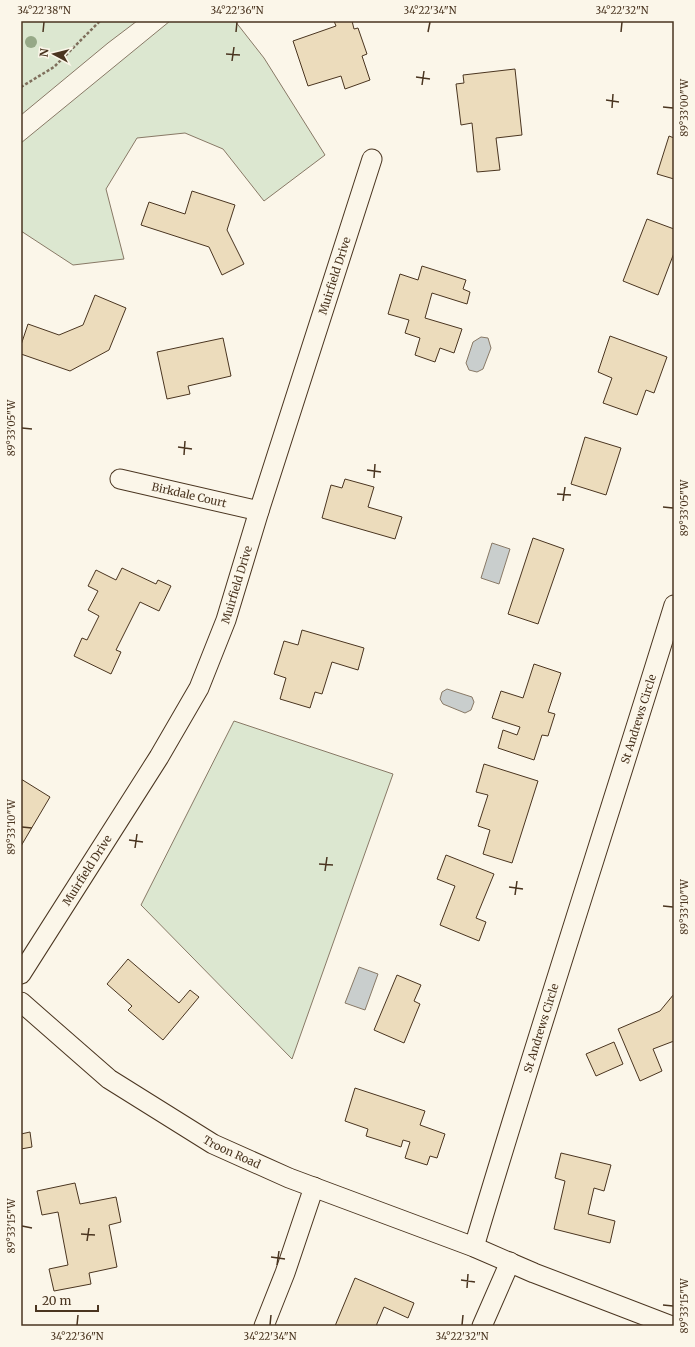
<svg xmlns="http://www.w3.org/2000/svg" width="695" height="1347" viewBox="0 0 695 1347" font-family="Merriweather,serif">
<rect width="100%" height="100%" fill="#fbf6e9"/>
<g fill="#dce7d0" stroke="#887966">
<polygon points="21,21 137,21 108,43 21,115"/>
<polygon points="170,21 235,21 264,58 325,155 264,201 223,149 185,133 137,138 106,189 124,259 73,265 21,231 21,143"/>
<polygon points="234,721 393,774 292,1059 141,905"/>
</g>
<g fill="#c9cecd" stroke="#887966">
<polygon points="481,337 488,338 491,348 483,369 477,372 469,370 466,363 473,342"/>
<polygon points="492,543 510,549 499,584 481,578"/>
<polygon points="447,689 472,697 474,702 471,710 465,713 443,704 440,699 442,692"/>
<polygon points="359,967 378,974 365,1010 345,1003"/>
</g>
<g fill="#ecdcbc" stroke="#4a3520">
<polygon points="334,21 352,21 354,29 358,28 367,54 362,56 370,80 345,89 341,76 308,86 293,41 336,26"/>
<polygon points="515,69 522,135 496,138 500,170 477,172 472,123 461,125 456,84 464,83 463,75"/>
<polygon points="669,136 674,138 674,179 657,174"/>
<polygon points="192,191 235,205 227,230 244,264 222,275 209,247 141,225 149,202 185,214"/>
<polygon points="647,219 674,229 674,253 658,295 623,281"/>
<polygon points="422,266 466,280 463,289 470,292 467,304 432,293 425,318 462,329 454,353 440,348 435,362 415,355 420,338 405,333 409,320 388,314 400,274 418,280"/>
<polygon points="95,295 126,308 109,350 70,371 21,354 21,345 28,324 59,335 83,325"/>
<polygon points="610,336 667,357 654,393 646,390 637,415 603,403 612,378 598,372"/>
<polygon points="223,338 231,376 188,386 190,394 167,399 157,352"/>
<polygon points="585,437 621,448 606,495 571,484"/>
<polygon points="345,479 374,487 368,507 402,517 395,539 322,518 331,485 342,488"/>
<polygon points="533,538 564,549 538,624 508,614"/>
<polygon points="122,568 156,584 158,580 171,586 159,611 140,602 116,650 121,652 111,674 74,656 82,638 87,640 99,616 88,610 98,591 88,586 96,570 116,580"/>
<polygon points="302,630 364,648 358,670 332,662 322,694 315,692 310,708 280,699 286,678 274,674 284,641 298,645"/>
<polygon points="534,664 561,673 548,712 555,714 548,736 542,735 534,760 498,748 503,730 517,735 520,727 492,718 501,691 523,698"/>
<polygon points="484,764 538,781 512,863 483,854 490,830 478,826 488,795 476,792"/>
<polygon points="21,779 50,797 21,846"/>
<polygon points="446,855 494,874 476,918 486,922 479,941 440,925 455,886 437,879"/>
<polygon points="128,959 179,1003 190,990 199,997 163,1040 128,1010 132,1006 107,984"/>
<polygon points="397,975 421,985 414,1001 420,1004 404,1043 374,1030"/>
<polygon points="674,994 674,1041 653,1049 662,1071 640,1081 618,1029 660,1011"/>
<polygon points="614,1042 623,1064 596,1076 586,1054"/>
<polygon points="355,1088 425,1111 420,1125 445,1134 437,1158 430,1156 427,1165 405,1158 410,1142 403,1140 401,1147 366,1136 368,1129 345,1121"/>
<polygon points="30,1132 32,1147 21,1149 21,1134"/>
<polygon points="561,1153 611,1165 604,1191 594,1188 588,1214 615,1221 610,1243 554,1229 565,1181 555,1178"/>
<polygon points="75,1183 80,1204 116,1197 121,1222 109,1225 117,1267 89,1273 91,1284 54,1291 49,1269 68,1265 58,1212 42,1215 37,1191"/>
<polygon points="355,1278 414,1303 408,1318 384,1307 376,1326 335,1326"/>
</g>
<g fill="none" stroke-linecap="round" stroke-linejoin="round">
<g stroke="#4a3520" stroke-width="21">
<g id="minor">
<path id="s1" d="M120,479L259,511"/>
<path id="s2" d="M21,974L159,757L199,688L226,620L259,511L372,159"/>
<path id="s3" d="M21,1002L109,1079L213,1144L289,1178L474,1247L534,1273L672,1326"/>
<path id="s4" d="M474,1247C538,1032 608,819 674,605"/>
<polyline points="264,1326 285,1273 314,1187"/>
<polyline points="482,1326 510,1262"/>
</g>
</g>
<polyline stroke="#7f6f5c" stroke-width="2.5" stroke-dasharray="3 2" stroke-linecap="butt" points="21,87 54,67 100,21"/>
<use href="#minor" stroke="#fbf6e9" stroke-width="19"/>
</g>
<circle fill="#96a887" cx="31" cy="42" r="6"/>
<path fill="none" stroke="#4a3520" stroke-width="1.5" d="M43,32L44,22M236,32L237,22M428,32L430,22M621,32L622,22M226,54L240,55M232,61L234,47M416,77L430,79M422,85L424,71M606,100L619,102M663,107L673,108M612,108L613,94M22,428L32,429M178,447L192,449M184,455L185,441M367,470L381,472M374,478L375,464M557,494L571,495M563,501L565,487M663,507L673,508M22,827L32,828M129,840L143,842M135,848L137,834M319,864L333,865M325,871L327,857M509,887L523,889M515,895L517,881M663,906L673,907M22,1226L32,1228M81,1234L95,1235M87,1241L89,1228M271,1257L285,1259M277,1265L279,1251M461,1280L475,1282M467,1288L468,1274M663,1305L673,1306M77,1325L78,1315M270,1325L271,1315M462,1325L463,1315"/>
<g text-anchor="middle" dominant-baseline="central" stroke-width="3" stroke-linejoin="round" paint-order="stroke">
<g font-size="11" fill="#4a3520" stroke="#fbf6e9">
<text stroke="none"><textPath href="#s2" startOffset="771">Muirfield Drive</textPath></text>
<text stroke="none"><textPath href="#s1" startOffset="71">Birkdale Court</textPath></text>
<text stroke="none"><textPath href="#s2" startOffset="447">Muirfield Drive</textPath></text>
<text stroke="none"><textPath href="#s4" startOffset="553">St Andrews Circle</textPath></text>
<text stroke="none"><textPath href="#s2" startOffset="123">Muirfield Drive</textPath></text>
<text stroke="none"><textPath href="#s4" startOffset="229">St Andrews Circle</textPath></text>
<text stroke="none"><textPath href="#s3" startOffset="260">Troon Road</textPath></text>
</g>
</g>
<rect width="695" height="1347" fill="none" stroke="#fbf6e9" stroke-width="44"/>
<g transform="translate(54 54) rotate(277)" stroke="#fbf6e9" stroke-width="3" paint-order="stroke">
<path d="M0-3L7 15L0 10L-7 15Z" fill="#4a3520"/>
<text y="-6" font-size="11" font-weight="bold" text-anchor="middle" fill="#4a3520">N</text>
</g>
<path d="M36 1305v6h62v-6" fill="none" stroke="#4a3520" stroke-width="2"/>
<text x="42" y="1305" font-size="12" fill="#4a3520" stroke="#fbf6e9" stroke-width="3" paint-order="stroke">20 m</text>
<rect x="22" y="22" width="651" height="1303" fill="none" stroke="#4a3520" stroke-width="1.5"/>
<g font-size="10" text-anchor="middle" fill="#4a3520">
<text x="44" y="14">34°22'38"N</text>
<text x="237" y="14">34°22'36"N</text>
<text x="430" y="14">34°22'34"N</text>
<text x="622" y="14">34°22'32"N</text>
<text transform="translate(684 108) rotate(-90)" y="4">89°33'00"W</text>
<text transform="translate(11 428) rotate(-90)" y="4">89°33'05"W</text>
<text transform="translate(684 508) rotate(-90)" y="4">89°33'05"W</text>
<text transform="translate(11 827) rotate(-90)" y="4">89°33'10"W</text>
<text transform="translate(684 907) rotate(-90)" y="4">89°33'10"W</text>
<text transform="translate(11 1226) rotate(-90)" y="4">89°33'15"W</text>
<text transform="translate(684 1306) rotate(-90)" y="4">89°33'15"W</text>
<text x="77" y="1340">34°22'36"N</text>
<text x="270" y="1340">34°22'34"N</text>
<text x="462" y="1340">34°22'32"N</text>
</g>
</svg>
